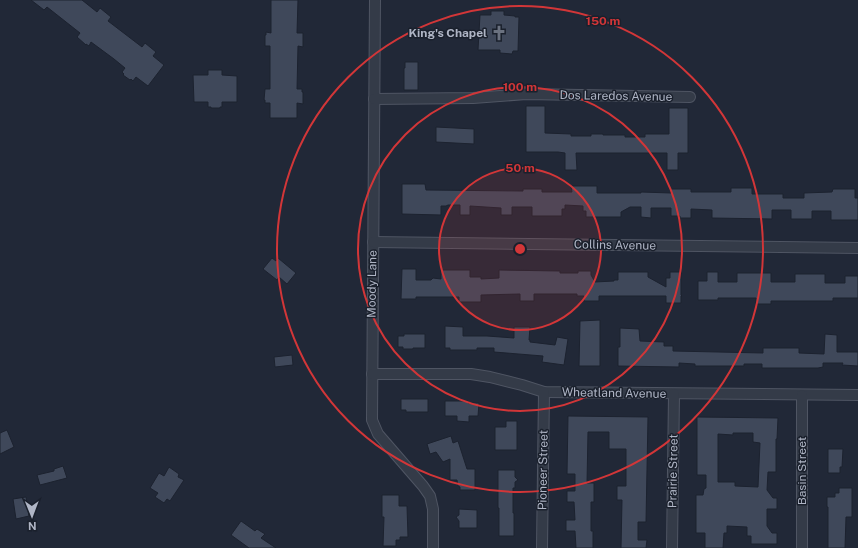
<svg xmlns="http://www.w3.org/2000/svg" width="858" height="548" viewBox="0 0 858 548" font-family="'Public Sans',sans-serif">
<rect width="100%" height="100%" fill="#212837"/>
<g fill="#3f485a" stroke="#1c222f" fill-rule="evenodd">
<polygon points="31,0 82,0 97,12 100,8 111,17 108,21 142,47 145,43 156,52 153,56 164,65 148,86 136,77 133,81 131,79 130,80 123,75 124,74 122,72 125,68 114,59 91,42 89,46 86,44 86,45 77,37 80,33 47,7 44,10"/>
<polygon points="271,0 298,0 297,33 303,33 303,47 298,46 297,89 302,89 302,92 303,92 303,104 297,103 297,118 270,118 270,103 265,103 265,100 264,100 265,89 270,89 270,46 265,46 265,35 266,35 266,32 271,33"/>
<polygon points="491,11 504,11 504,15 515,16 515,17 519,17 518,51 513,51 512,54 500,53 500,50 478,50 480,15 491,15"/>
<polygon points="405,62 418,62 418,90 404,90 404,68 405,68"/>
<polygon points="208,70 222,70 222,75 237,76 237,102 222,102 222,107 220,107 220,108 211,108 211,107 208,107 208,102 194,102 193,75 208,75"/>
<polygon points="526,106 545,106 545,133 571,134 571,136 591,136 591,134 603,134 603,135 625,135 625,137 645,137 645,134 669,134 669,108 688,108 688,153 678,153 678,170 667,170 667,153 576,153 577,170 565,170 565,153 558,152 526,152"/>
<polygon points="436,127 474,129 474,144 436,142"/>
<polygon points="402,184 425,184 426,190 523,191 523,189 542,189 542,192 572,192 571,186 597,186 597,193 641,193 641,192 671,193 671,189 691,189 691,192 731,192 731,188 752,188 752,194 783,194 783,198 804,198 804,193 832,192 833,189 855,189 855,198 858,198 858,220 831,220 831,211 812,211 812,219 791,219 791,210 772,210 772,219 712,218 712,210 691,209 691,218 680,218 680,216 671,216 671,208 651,208 651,218 641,217 641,207 630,207 621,212 621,217 586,217 586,211 583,211 583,206 565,205 565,209 562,209 562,216 532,216 532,207 512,207 512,215 501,215 501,208 470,206 470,215 460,215 460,205 448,205 446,206 441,206 441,215 402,214"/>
<polygon points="272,258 276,261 278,258 296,273 287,284 279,277 277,280 263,269"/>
<polygon points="402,269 416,269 416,280 431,280 433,278 441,279 441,270 470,270 470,277 481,277 481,279 499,278 499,270 560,271 560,273 578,273 578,271 591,271 591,275 595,282 614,281 614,280 618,280 618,272 648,272 648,277 666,287 666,278 670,278 670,272 681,272 681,295 682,296 681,296 681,303 666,303 666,296 599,296 599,301 584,301 584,296 577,296 577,294 534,294 534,301 520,301 520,294 481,295 481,302 459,302 459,297 416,297 416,299 401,299"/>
<polygon points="707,272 718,272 718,282 737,282 737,273 771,273 771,282 795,282 795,274 825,274 825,283 845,283 845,276 858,276 858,298 833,298 833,301 771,301 771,304 756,304 756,298 718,298 718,300 698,300 698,281 707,281"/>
<polygon points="600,320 600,366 579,366 580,321"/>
<polygon points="445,326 463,327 463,336 487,336 514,338 514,327 530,327 529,340 530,340 530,342 555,345 557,337 568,339 564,365 542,362 543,356 494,352 494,348 477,348 477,350 450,350 450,348 445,348"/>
<polygon points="620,328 639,329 640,341 664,342 664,346 673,346 673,351 763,353 763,348 799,348 799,353 824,354 825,334 837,335 837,352 858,352 858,366 842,365 843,363 823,363 823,367 818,368 762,368 762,364 744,364 744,366 695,366 695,364 679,363 679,367 618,366 618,347 620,347"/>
<polygon points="404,334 425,334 425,348 413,348 413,349 403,349 403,347 398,347 398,336 404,336"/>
<polygon points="292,355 293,365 275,367 274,357"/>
<polygon points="401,399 428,399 428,412 406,412 406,410 401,410"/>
<polygon points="445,401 468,401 468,403 479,403 478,416 469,416 469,422 457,421 457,416 445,416"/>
<polygon points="568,416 648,417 646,522 638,522 638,540 647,540 646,548 621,548 622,500 617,500 617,486 626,486 626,449 609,449 609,432 588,432 587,483 594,483 594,502 591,502 591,531 593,531 593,548 576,548 575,531 566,531 566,520 575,520 574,502 567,502 567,491 575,491 575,474 567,474"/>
<path d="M697,417L778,418L777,439H776V472H768L767,490L773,498H777V509H767V526L772,533H777V544H751V536H747V527L727,526V533H724L723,548H705V533H696V495H703L704,489L706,488V475H697ZM733,433H753V442L760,443L758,487L735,486V482H718V434L733,435Z"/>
<polygon points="506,421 517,421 517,450 495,450 495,427 506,427"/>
<polygon points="7,430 14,447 0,454 0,433"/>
<polygon points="451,436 453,443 458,441 467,469 475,469 475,490 460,490 460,487 458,486 457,480 450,480 450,459 443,462 436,452 430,454 427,444"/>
<polygon points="828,449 843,449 842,467 840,467 840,473 828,473"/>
<polygon points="63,466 67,478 40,485 37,475 54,471 54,469"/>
<polygon points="169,467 179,474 178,477 184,480 170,501 167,499 164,503 155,497 158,493 150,488 159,473 164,476"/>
<polygon points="498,470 515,470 515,477 518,480 515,482 515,488 513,488 513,513 514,513 514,536 499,536 499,508 498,508"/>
<polygon points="839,488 852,488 852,517 846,517 845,548 828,548 828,507 827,507 827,497 835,497 835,493 839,493"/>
<polygon points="382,495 399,495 399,506 407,506 408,537 400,537 400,540 396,540 396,546 383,546 384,517 382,517"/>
<polygon points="26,497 29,516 16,519 13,499"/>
<polygon points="459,509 477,510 477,528 459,528 459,521 456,517 459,515"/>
<polygon points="241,521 255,531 257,529 265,534 261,538 276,548 249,548 231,535"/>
</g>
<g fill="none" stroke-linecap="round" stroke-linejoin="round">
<g stroke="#4f5563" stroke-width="12">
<g id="minor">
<polyline points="375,0 372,420 378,434 423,486 430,496 433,509 433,548"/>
<polyline points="374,99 473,98 526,94 690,97"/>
<polyline points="373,242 858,248"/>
<polyline points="372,374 471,374 490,377 522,385 544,392 858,395"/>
<polyline points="542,548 544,392"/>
<polyline points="672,548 674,394"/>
<polyline points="802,548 802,395"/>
</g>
</g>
<use href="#minor" stroke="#343b48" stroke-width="10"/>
</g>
<circle cx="520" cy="249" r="81" fill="#d23638" fill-opacity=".12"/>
<g fill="none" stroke="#d23638" stroke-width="2">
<circle cx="520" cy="249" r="81"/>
<circle cx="520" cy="249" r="162"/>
<circle cx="520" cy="249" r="243"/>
</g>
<defs>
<g id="church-bare" transform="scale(1.2)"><path d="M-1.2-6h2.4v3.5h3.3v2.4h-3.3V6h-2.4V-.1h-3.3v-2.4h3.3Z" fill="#6b7280" stroke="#1a202c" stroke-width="2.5" paint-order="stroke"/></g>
</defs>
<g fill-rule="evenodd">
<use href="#church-bare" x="499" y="33"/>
</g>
<g text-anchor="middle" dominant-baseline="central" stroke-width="3" stroke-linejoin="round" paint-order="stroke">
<g font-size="12" font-weight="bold" fill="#afb5c5" stroke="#1a202c" text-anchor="end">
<text x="487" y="33">King's Chapel</text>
</g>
<g font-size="12" fill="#afb5c5" stroke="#1a202c">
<text transform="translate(616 96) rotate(1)">Dos Laredos Avenue</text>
<text transform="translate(615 245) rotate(1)">Collins Avenue</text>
<text transform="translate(372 284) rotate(-89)">Moody Lane</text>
<text transform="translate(614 393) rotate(1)">Wheatland Avenue</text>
<text transform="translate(543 470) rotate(-89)">Pioneer Street</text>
<text transform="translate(673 471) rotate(-89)">Prairie Street</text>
<text transform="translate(802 471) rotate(-90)">Basin Street</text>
</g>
</g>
<circle cx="520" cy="249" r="6" fill="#d23638" stroke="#1a202c" stroke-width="2"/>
<g font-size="12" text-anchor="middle" font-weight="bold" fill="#d23638" stroke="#1a202c" stroke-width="3" stroke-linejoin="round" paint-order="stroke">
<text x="603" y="25">150 m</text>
<text x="520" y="91">100 m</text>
<text x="520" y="172">50 m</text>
</g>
<g transform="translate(32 516) rotate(179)" stroke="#1a202c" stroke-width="3" paint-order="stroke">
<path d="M0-3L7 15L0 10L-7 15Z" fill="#afb5c5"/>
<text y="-6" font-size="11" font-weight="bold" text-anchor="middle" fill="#afb5c5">N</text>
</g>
</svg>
